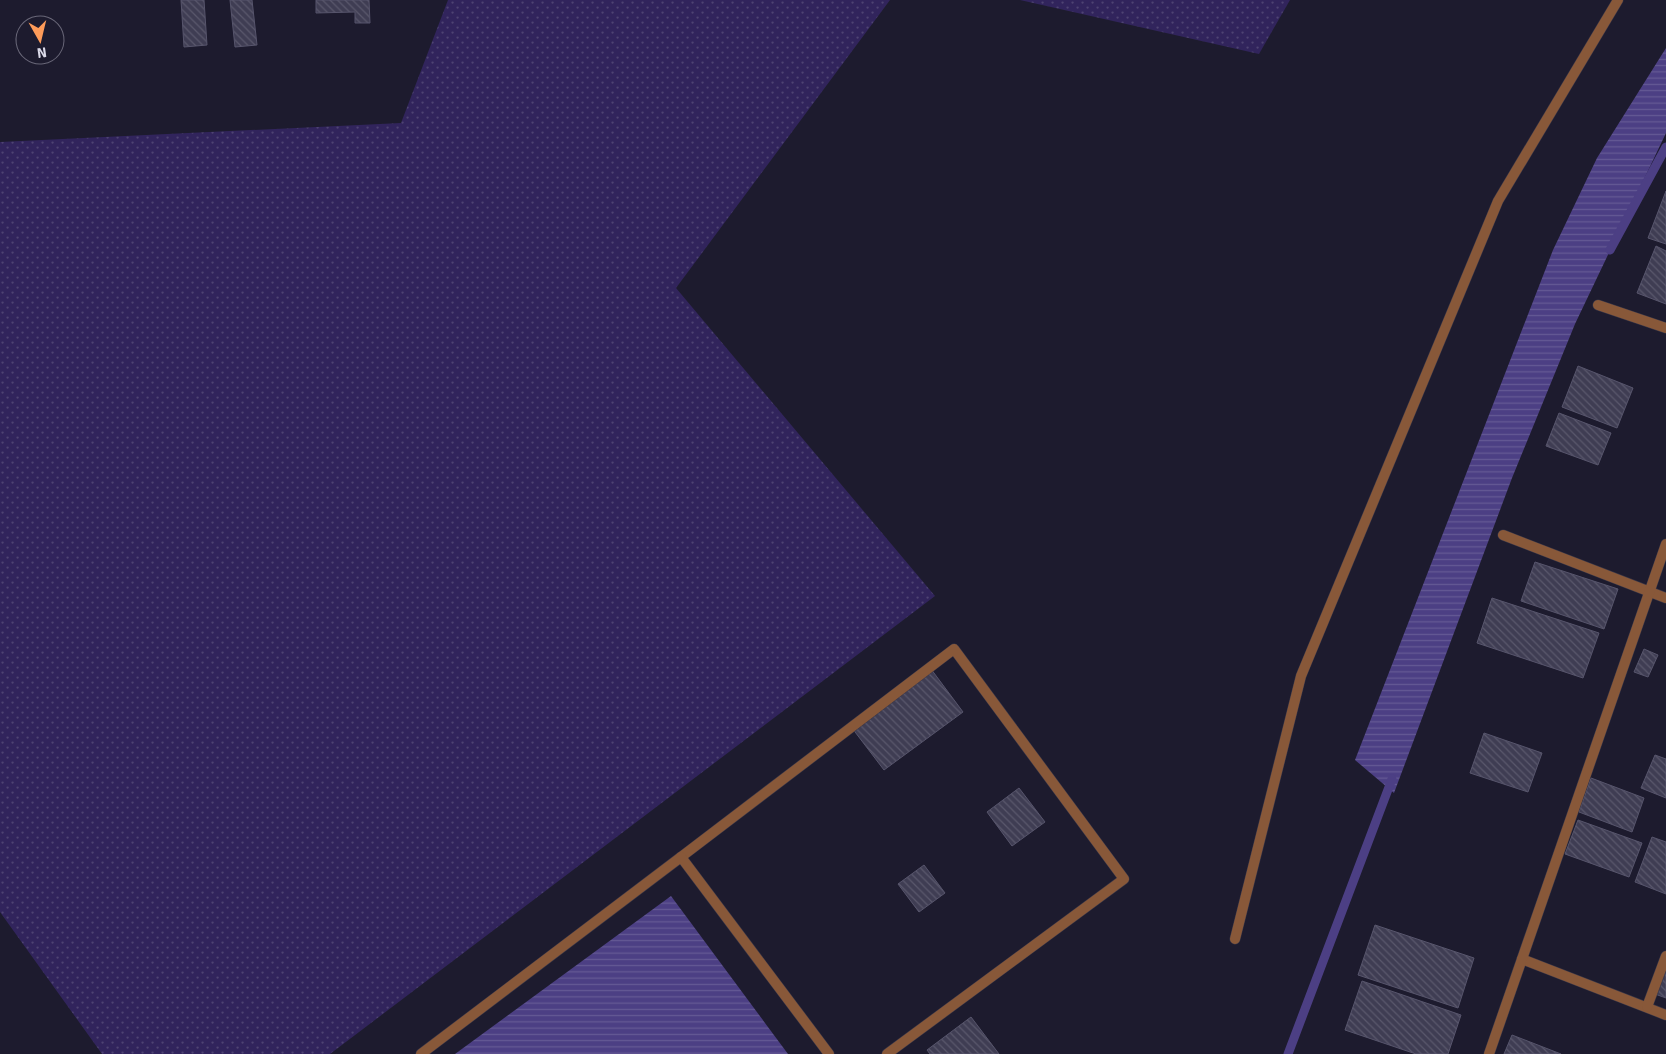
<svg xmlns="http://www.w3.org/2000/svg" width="1666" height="1054" viewBox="0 0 1666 1054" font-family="Signika,sans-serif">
<defs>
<pattern id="green-dots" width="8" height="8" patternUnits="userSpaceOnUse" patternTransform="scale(1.25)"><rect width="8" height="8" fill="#31245c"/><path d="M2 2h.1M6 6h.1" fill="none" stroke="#4e4373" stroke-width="1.8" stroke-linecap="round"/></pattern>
<pattern id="water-rules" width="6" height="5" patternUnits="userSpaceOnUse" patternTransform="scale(1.25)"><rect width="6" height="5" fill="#4c3f84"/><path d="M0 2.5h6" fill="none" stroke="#655a95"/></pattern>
<pattern id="building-back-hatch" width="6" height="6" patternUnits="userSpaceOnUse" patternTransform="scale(1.25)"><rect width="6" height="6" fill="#3f3d53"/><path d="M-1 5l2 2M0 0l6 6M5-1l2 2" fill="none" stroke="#5a586c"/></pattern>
</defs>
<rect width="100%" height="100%" fill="#1d1b2e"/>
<g fill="url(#green-dots)">
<polygon points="448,0 890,0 676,288 935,596 330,1054 102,1054 0,912 0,142 401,123"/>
<polygon points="1020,0 1290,0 1259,54"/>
</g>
<g fill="url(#water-rules)">
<polygon points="1666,48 1666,133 1575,324 1512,478 1394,793 1355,760 1553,250 1597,158"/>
<polygon points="671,896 788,1054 455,1054"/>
</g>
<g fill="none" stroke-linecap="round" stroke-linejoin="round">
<g stroke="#4c3f84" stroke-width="9">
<polyline points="1610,250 1666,147"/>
<polyline points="1288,1054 1392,779"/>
</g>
</g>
<g fill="url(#building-back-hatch)" stroke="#57556c">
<polygon points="181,0 204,0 207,45 184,47"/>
<polygon points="230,0 252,0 257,45 235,47"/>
<polygon points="316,0 369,0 370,23 355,23 355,12 316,13"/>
<polygon points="1666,191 1666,244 1648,238"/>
<polygon points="1656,246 1666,251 1666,304 1637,293"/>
<polygon points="1578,366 1633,388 1617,428 1562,407"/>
<polygon points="1559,413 1611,433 1598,465 1546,446"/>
<polygon points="1535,562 1618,589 1604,629 1521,601"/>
<polygon points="1492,598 1599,633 1583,678 1477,643"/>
<polygon points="1644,649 1658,655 1648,677 1634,672"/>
<polygon points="931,669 963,712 884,770 852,728"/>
<polygon points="1484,733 1542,753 1528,792 1470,773"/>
<polygon points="1655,755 1666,759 1666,798 1641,788"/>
<polygon points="1591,778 1644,798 1632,832 1579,812"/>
<polygon points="1019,788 1045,822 1012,846 987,812"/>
<polygon points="1578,820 1642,843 1629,877 1565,854"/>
<polygon points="1652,837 1666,842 1666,894 1635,882"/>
<polygon points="924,865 945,893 919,912 898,884"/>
<polygon points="1375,925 1474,958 1458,1008 1358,975"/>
<polygon points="1666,966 1666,998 1655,994"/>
<polygon points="1362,981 1461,1015 1448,1054 1416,1054 1345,1030"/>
<polygon points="971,1017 999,1054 930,1054 927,1050"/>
<polygon points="1512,1035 1561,1054 1504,1054"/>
</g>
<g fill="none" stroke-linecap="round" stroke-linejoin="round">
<g stroke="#383648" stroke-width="11">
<g id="service">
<polyline points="681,857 954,649 1124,879 887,1054"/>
<polyline points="1235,939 1301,676 1498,201 1618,0"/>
<polyline points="421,1054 681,857 829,1054"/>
</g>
</g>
<g stroke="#383648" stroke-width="11">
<g id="minor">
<polyline points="1598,305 1666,328"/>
<polyline points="1503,535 1666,598"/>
<polyline points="1522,959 1666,1015"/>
<polyline points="1647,1007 1666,956"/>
<polyline points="1489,1054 1666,544"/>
</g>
</g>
<use href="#service" stroke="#885839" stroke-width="10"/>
<use href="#minor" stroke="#885839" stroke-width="10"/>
</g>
<g transform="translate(40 40) rotate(172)"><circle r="24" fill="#1d1b2e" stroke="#696778"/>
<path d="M0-4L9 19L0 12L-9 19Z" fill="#fe9b59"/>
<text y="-8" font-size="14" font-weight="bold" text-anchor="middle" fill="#dbdae8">N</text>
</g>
</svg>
